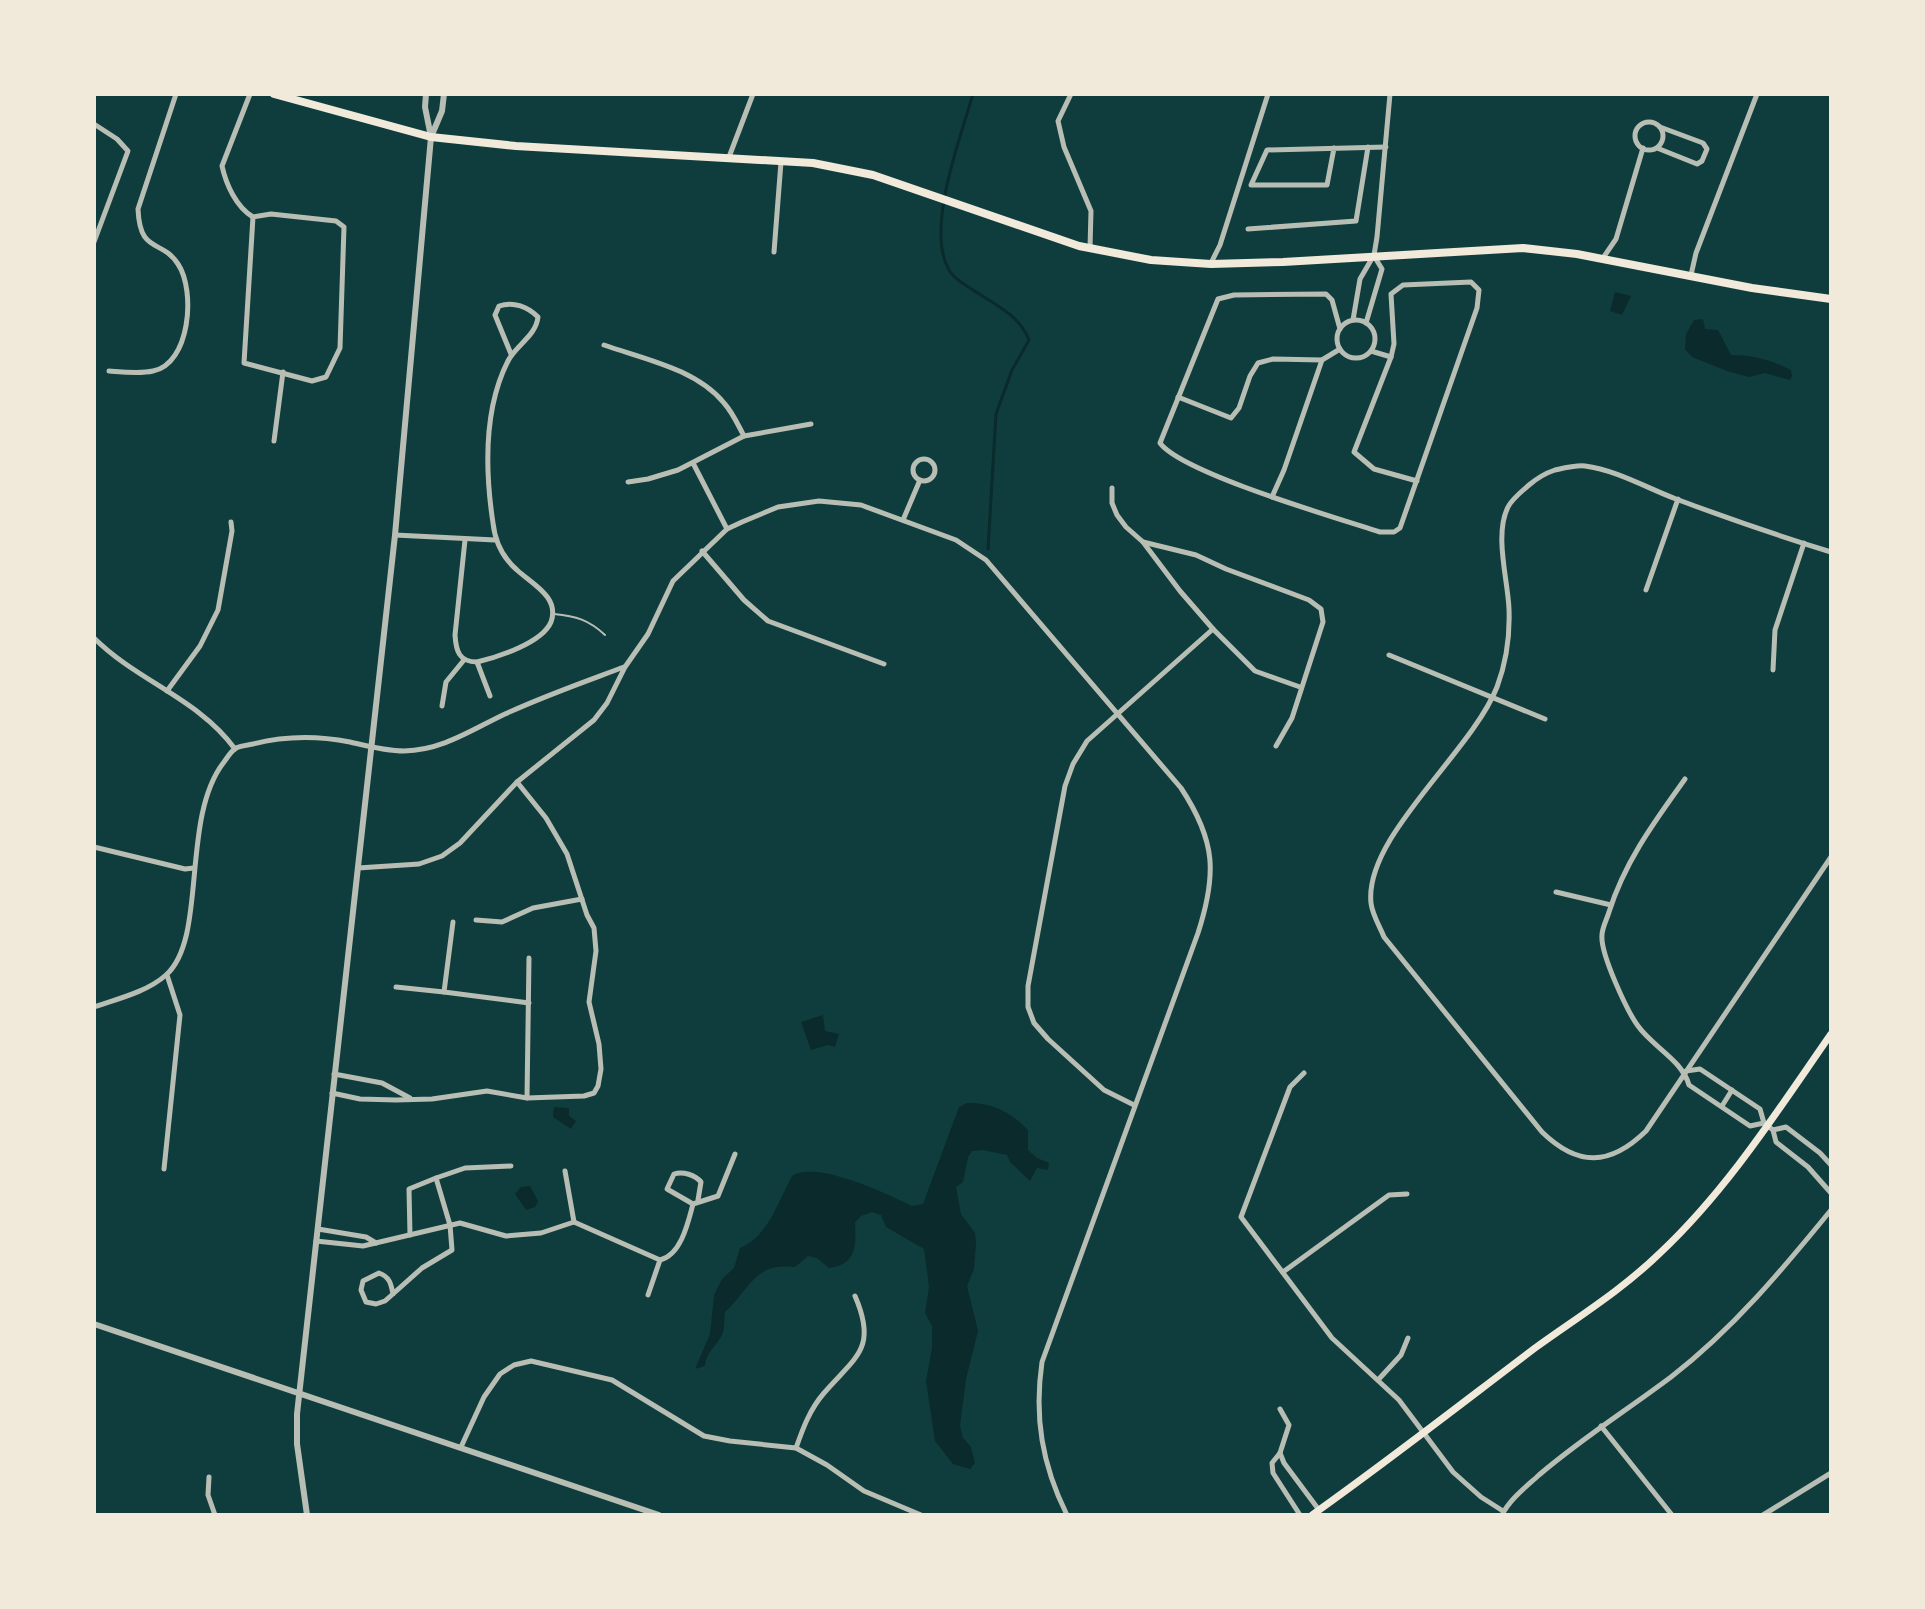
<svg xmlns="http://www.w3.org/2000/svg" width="1925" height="1609" viewBox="0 0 1925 1609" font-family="'Zilla Slab',serif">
<rect width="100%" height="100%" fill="#0f3d3e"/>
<g fill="#0a2a2b">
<polygon points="1615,292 1631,296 1622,315 1610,311"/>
<path d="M1703,319L1705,329L1718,330L1731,355C1753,355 1771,360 1791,370L1792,376L1790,380L1765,373L1749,377L1727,371L1692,357L1685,349L1686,334L1694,320Z"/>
<polygon points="823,1015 825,1031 839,1034 835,1047 828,1045 811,1050 801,1022"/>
<path d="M967,1103C991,1102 1011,1112 1028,1130V1150L1037,1158L1049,1163L1048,1170L1037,1168L1030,1181L1010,1162L1007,1155L983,1150L972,1151L968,1157L963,1182L956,1187L961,1214L975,1233L976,1243L974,1269L967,1286L978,1331L966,1379L960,1426L963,1438L971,1447L975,1463L970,1469L953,1464L935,1441L926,1381L932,1348V1326L925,1313L929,1287L924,1249L886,1227L881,1215L872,1212L861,1216L855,1222C856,1246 857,1264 829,1268L817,1258L808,1256L795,1267C754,1262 750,1289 725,1312C724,1318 725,1326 723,1332C718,1346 706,1351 705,1366L695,1369L710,1334L714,1295L722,1279L734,1268L740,1248C769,1236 778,1201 792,1176C817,1160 887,1194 912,1206L923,1204L959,1107Z"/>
<polygon points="554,1107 569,1108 569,1116 576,1121 571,1129 553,1117"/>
<polygon points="530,1186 538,1201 535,1207 526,1210 515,1194 521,1187"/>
</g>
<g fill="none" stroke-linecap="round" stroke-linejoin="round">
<path stroke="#0a2a2b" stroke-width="3" d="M973,94C961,136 926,227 948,268C952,277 962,283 970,288C992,303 1019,314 1029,340L1012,370L996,414L988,549"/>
<path stroke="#b8beb3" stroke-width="2" d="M554,614C576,616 589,620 605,635"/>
<g stroke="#b8beb3" stroke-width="5">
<path d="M250,94L222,166C226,184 236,207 253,217"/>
<polyline points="1071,94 1058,121 1064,147 1091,211 1090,248"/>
<circle cx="1649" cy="136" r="14"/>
<polyline points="94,124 117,139 128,151 94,242"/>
<polyline points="1334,148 1327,185 1251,185 1267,150 1386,147"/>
<polyline points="1657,148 1697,164 1702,161 1707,149 1703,143 1660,127"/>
<polyline points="729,157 753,94"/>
<polygon points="271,214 336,221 344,227 340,348 326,377 312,381 244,363 253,217"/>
<polyline points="1248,229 1356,221 1368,147"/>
<polyline points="774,252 781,162"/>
<polyline points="1603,258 1616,239 1643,148"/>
<polyline points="1211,263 1220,245 1268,94"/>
<polyline points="1691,275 1696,253 1757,94"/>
<polyline points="1353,320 1360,279 1374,255 1377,237 1390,94"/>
<circle cx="1356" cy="339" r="19"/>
<polyline points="1366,323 1382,269 1374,256"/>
<path d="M1340,329L1332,300L1326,294L1234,295L1218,299L1160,443C1182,473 1337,518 1380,532H1394L1400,528L1477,308L1479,290L1471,282L1403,285L1391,294L1394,344L1391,357L1354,452L1374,469L1417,481"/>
<path d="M604,345C644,359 696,369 724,403C733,413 738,425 744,436"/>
<polyline points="1371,351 1391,357"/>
<path d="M109,371C123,372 140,374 153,371C190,364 196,291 178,264C161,238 140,255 138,209L176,94"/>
<polyline points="1178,397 1231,418 1239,408 1250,376 1258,363 1273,359 1322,360"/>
<polyline points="274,441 283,372"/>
<circle cx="924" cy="470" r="11"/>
<polyline points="693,463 727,529"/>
<polyline points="628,482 648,479 678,470 744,436 811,424"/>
<polyline points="1112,488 1112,503 1117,515 1126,527 1143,542 1180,591 1213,629 1255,671 1300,687"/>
<polyline points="1272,497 1284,470 1322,360 1340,349"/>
<polyline points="903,520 920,480"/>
<polyline points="395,535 495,540"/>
<path d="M465,540L455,635C456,651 459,662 477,662C498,657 542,643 551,622C560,597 532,584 517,570C503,558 495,541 493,523C485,470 483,410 508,361C516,345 536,336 538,317C528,307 514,301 499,306L495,315L511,354"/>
<polyline points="1143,542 1196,555 1226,569 1309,600 1321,609 1323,622 1292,718 1276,746"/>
<polyline points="702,551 744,600 768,621 884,664"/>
<path d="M1831,552C1779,536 1727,518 1676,499C1647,488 1616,470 1585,466C1576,465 1564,468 1555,470C1546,473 1536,479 1529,485C1522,491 1512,499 1508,507C1494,535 1508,580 1509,609C1510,635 1506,663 1497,687C1471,753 1364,837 1371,903C1372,914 1380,927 1384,937L1542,1132C1578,1167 1610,1166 1646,1131L1831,857"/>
<polyline points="1646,590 1678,499"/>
<path d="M94,638C137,681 199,699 235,749"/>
<polyline points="1389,655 1545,719"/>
<polyline points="477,662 490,696"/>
<polyline points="1773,670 1775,630 1804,543"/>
<polyline points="167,691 200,646 218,610 232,531 231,522"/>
<polyline points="442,706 446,682 464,660"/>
<path d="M1685,779C1655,821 1625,861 1609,912C1607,919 1602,928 1602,935C1600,953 1627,1011 1638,1026C1653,1047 1682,1060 1689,1085L1750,1126L1764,1123"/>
<polyline points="94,847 185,869 194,868"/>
<path d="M358,868L419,864L442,856L460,843L517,782L594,720L607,703L625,667L648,634L673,581L727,529L742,522L778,507L819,501L861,505L956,540L986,560L1181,788C1216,841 1217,874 1198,933L1042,1362C1034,1417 1042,1465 1067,1515"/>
<polyline points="1556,892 1611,905"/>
<polyline points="476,920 502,922 533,908 582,899"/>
<polyline points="453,922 444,992 529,1003"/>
<polyline points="396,987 444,992"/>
<path d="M94,1007C117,999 147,992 166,975C208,938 180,818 224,762C227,758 231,751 236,748C240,746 248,745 253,744C284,736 319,736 350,742C367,746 385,751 404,751C443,750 471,730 505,714C544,696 584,682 624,667"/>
<polyline points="1686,1071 1700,1069 1760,1109 1764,1123 1773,1130 1776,1142 1808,1167 1831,1193"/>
<polyline points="1304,1073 1290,1087 1241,1217 1332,1338 1399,1400 1453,1472 1481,1497 1503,1511"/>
<polyline points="334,1074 382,1083 410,1098"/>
<polyline points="332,1093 360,1099 396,1100 432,1099 487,1091 527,1098 584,1096 594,1093 598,1086 601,1069 599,1044 589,1002 596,951 594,928 587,915 567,854 546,818 517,782"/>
<polyline points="527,1098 529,958"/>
<polyline points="1134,1105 1104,1090 1048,1039 1034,1023 1028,1007 1028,986 1065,786 1073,764 1087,741 1213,629"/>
<polyline points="1722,1106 1732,1090"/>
<polyline points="1773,1130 1786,1127 1820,1153 1831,1165"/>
<polyline points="164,1169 180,1015 167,975"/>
<polyline points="565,1171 574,1222"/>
<path d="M693,1204L667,1189L674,1174C683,1171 695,1175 701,1182L698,1200"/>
<polyline points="318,1229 366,1237 376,1243"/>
<polyline points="410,1235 409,1189 436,1178"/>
<path d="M316,1241L363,1246L460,1223L506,1236L541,1233L574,1222L660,1260C681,1255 688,1223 693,1204L718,1196L735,1154"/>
<polyline points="1283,1272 1389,1195 1407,1194"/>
<path d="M393,1294C391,1284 390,1277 379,1273L363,1281L361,1290L366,1302L376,1304L385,1301L422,1268L452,1250L450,1225L436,1178L465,1168L511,1166"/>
<polyline points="648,1295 660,1260"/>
<polyline points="1378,1380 1401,1355 1408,1338"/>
<polyline points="1280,1409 1289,1425 1280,1453 1272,1463 1273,1473 1300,1515"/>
<polyline points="1601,1426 1672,1515"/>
<polyline points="461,1447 484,1397 500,1374 514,1365 531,1361 612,1380 704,1436 730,1441 796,1448 827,1465 864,1491 921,1515"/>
<path d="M796,1448C803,1428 810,1409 824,1393C855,1357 878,1349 855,1296"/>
<polyline points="1280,1453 1284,1463 1319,1510"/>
<polyline points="209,1477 208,1495 215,1515"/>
<path d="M1502,1515C1510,1499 1526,1487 1539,1475C1581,1439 1627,1410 1671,1377C1733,1329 1782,1270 1831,1210"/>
<polyline points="1763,1515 1831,1473"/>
</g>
<g stroke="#b8beb3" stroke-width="6">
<polyline points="426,94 425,107 431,137"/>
<polyline points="94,1324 659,1515"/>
<polyline points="307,1515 297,1444 297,1414 395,535 431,137 442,111 444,94"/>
</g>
<path stroke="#f1e9da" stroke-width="7" d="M1312,1515C1388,1461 1461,1404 1535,1348C1578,1317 1622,1290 1660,1253C1728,1189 1778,1110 1831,1034"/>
<polyline stroke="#f1e9da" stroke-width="8" points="274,94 431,137 516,146 813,163 873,175 1079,246 1151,260 1211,264 1283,262 1523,248 1577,254 1752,288 1831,299"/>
</g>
<rect width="1925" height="1609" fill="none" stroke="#f1e9da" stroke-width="192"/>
</svg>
